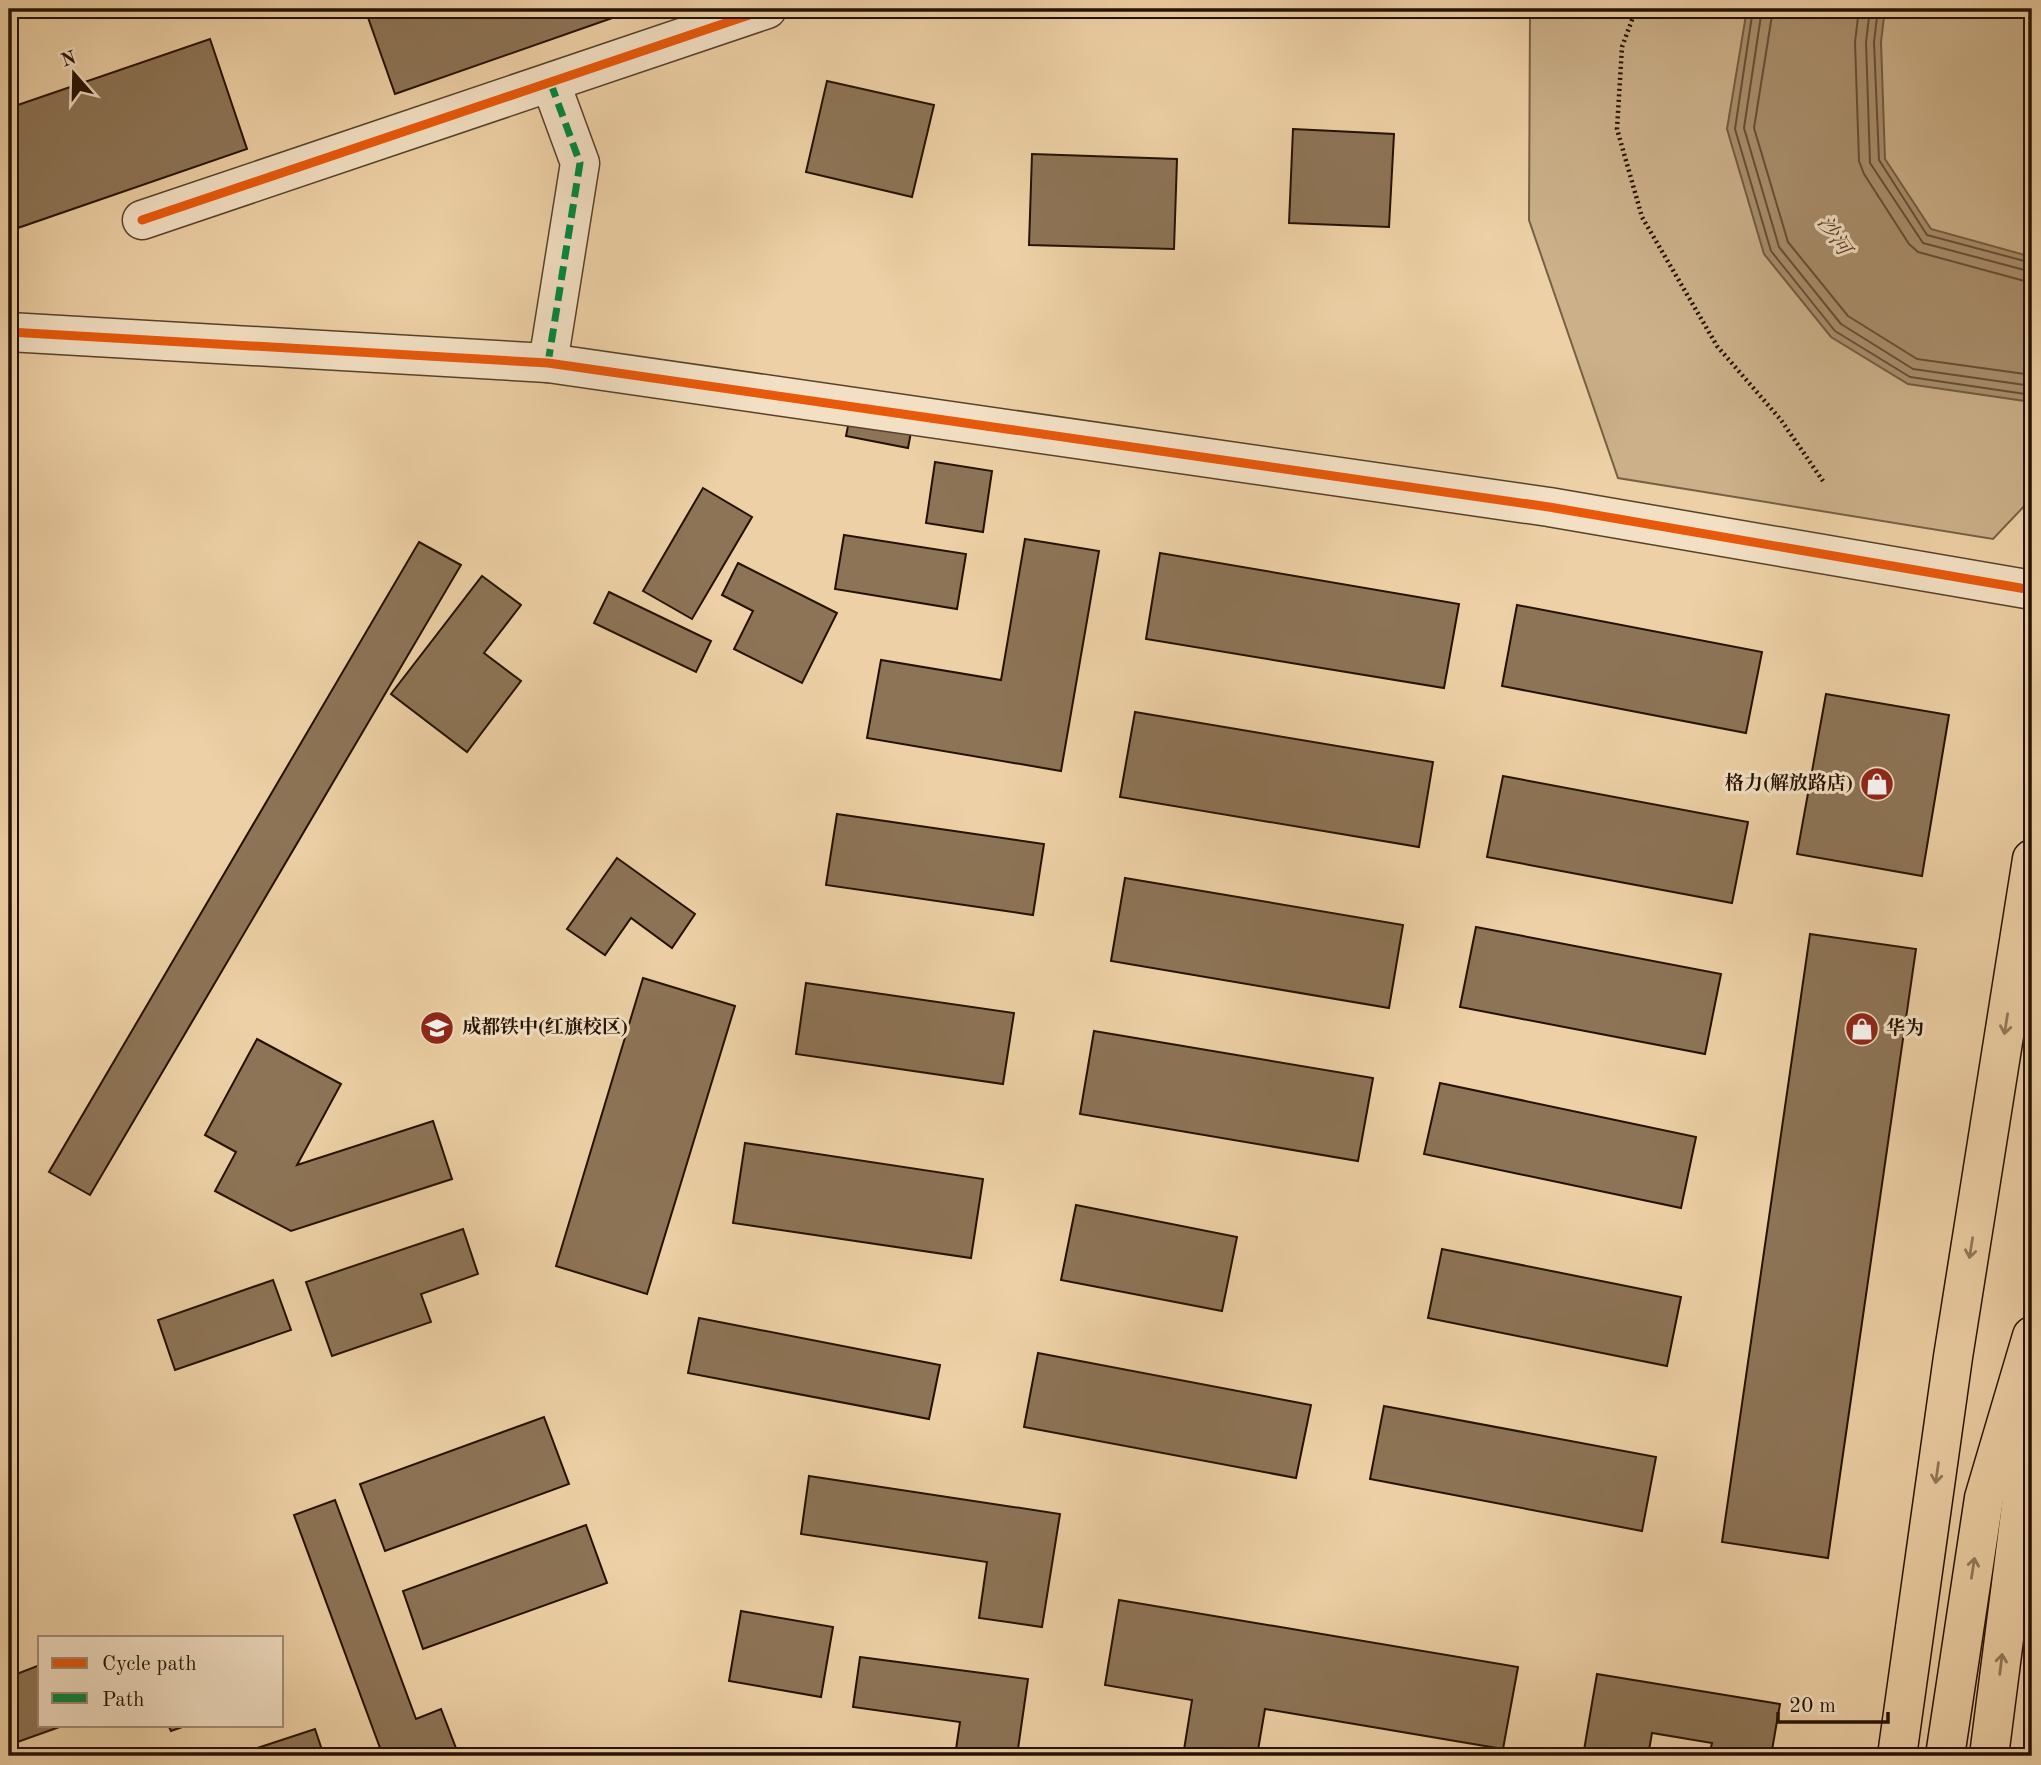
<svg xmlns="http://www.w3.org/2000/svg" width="2041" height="1765" viewBox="0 0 2041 1765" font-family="'Old Standard TT','Noto Serif SC',serif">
<rect width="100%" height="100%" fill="#edd0a5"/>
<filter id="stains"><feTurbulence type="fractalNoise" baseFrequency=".00286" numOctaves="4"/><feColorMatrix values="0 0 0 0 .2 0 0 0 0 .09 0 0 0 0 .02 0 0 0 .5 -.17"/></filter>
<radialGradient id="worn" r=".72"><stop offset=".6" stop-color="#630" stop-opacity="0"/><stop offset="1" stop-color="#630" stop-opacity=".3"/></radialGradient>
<polygon fill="#cbb089" stroke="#786045" stroke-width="2" points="1530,9 2032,9 2032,480 2029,501 1993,539 1618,478 1529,220"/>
<polygon fill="#a98f6d" stroke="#745d42" stroke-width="2" points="1747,9 1885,9 1881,42 1885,159 1931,229 2032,257 2032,402 1908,384 1831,337 1764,254 1727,129"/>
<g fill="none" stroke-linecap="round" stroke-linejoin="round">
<g stroke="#675037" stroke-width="2">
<polyline points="1753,9 1735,129 1771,251 1835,331 1910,377 2032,395"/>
<polyline points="1762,9 1744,128 1779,247 1841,324 1913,369 2032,386"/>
<polyline points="1773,9 1754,128 1788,242 1848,316 1917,359 2032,375"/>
<polyline points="1859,9 1855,42 1859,161 1864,174 1909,244 1918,252 2032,283"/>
<polyline points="1870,9 1866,42 1870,163 1923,243 2032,272"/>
<polyline points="1878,9 1874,42 1879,160 1927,235 2032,263"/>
</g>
</g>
<g fill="#8d7456" stroke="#251101" stroke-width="2">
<polygon points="365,9 638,9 395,94"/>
<polygon points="210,39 247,149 9,231 9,108"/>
<polygon points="827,81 934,105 912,197 806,172"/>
<polygon points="1293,129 1394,134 1389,227 1289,223"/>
<polygon points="1032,154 1177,159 1174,249 1029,245"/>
<polygon points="850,416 912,427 908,448 846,436"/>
<polygon points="935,462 992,471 983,532 926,523"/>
<polygon points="703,488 752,517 692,619 643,591"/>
<polygon points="844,535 966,554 957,609 835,589"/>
<polygon points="1025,539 1099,551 1061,771 867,738 881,660 1001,680"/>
<polygon points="419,542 461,565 90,1195 49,1172"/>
<polygon points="1160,553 1459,604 1444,688 1146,639"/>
<polygon points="738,563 837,613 802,683 734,649 753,611 722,595"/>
<polygon points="482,576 521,605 484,653 521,681 467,752 391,694"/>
<polygon points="609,592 711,641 696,672 594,623"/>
<polygon points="1517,605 1762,652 1746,733 1502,686"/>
<polygon points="1826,694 1949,715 1922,876 1797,854"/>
<polygon points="1135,712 1433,762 1419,847 1120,797"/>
<polygon points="1503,776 1748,822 1732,903 1487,857"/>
<polygon points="837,814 1044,844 1033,915 826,885"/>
<polygon points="617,858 695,914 672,948 631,918 605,955 567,929"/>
<polygon points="1125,878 1403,925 1389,1008 1111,961"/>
<polygon points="1476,927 1721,974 1705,1054 1460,1007"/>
<polygon points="1810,934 1916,949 1828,1558 1722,1542"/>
<polygon points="643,978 735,1006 647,1294 556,1266"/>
<polygon points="806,983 1014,1013 1003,1084 796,1054"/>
<polygon points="1094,1031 1373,1078 1358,1161 1080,1114"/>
<polygon points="257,1039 341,1084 297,1165 433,1121 452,1179 291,1231 215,1191 236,1152 205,1135"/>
<polygon points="1440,1083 1696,1137 1681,1208 1424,1154"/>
<polygon points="745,1143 983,1179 971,1258 733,1223"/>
<polygon points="1076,1205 1237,1237 1222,1311 1061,1280"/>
<polygon points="463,1229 478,1274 421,1294 431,1322 332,1356 306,1282"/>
<polygon points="1442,1249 1681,1297 1667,1366 1428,1318"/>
<polygon points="273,1280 291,1330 175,1370 158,1320"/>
<polygon points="699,1318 940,1365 929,1419 688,1373"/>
<polygon points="1038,1353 1311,1405 1296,1478 1024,1427"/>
<polygon points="1384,1406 1656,1457 1642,1531 1370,1479"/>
<polygon points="544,1417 569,1484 385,1551 360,1484"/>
<polygon points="809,1476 1060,1514 1042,1627 979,1618 987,1562 801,1534"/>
<polygon points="335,1500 416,1719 441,1709 459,1756 383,1756 294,1515"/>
<polygon points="586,1525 607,1583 423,1649 403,1591"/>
<polygon points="1119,1600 1518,1667 1503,1749 1265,1709 1257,1756 1183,1756 1192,1700 1105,1685"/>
<polygon points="741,1611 833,1627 821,1697 729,1681"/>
<polygon points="860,1657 1028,1679 1017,1756 955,1756 960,1722 853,1707"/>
<polygon points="40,1665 40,1725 65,1725 12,1744 9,1735 9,1677"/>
<polygon points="1597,1674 1780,1704 1771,1756 1709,1756 1712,1743 1652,1733 1648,1756 1583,1756"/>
<polygon points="168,1725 188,1725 171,1731"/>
<polygon points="315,1729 324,1756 233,1756"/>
</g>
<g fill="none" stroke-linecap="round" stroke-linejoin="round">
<g stroke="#57412a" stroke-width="41">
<g id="street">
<polyline points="142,220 767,9"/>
<polyline points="9,332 548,363 1549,507 2032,590"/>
<polyline points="548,363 580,163 551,84"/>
</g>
</g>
<g stroke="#251101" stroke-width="41">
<g id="primary">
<polyline points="1897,1756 1953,1357 2032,859"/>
<polyline points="1989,1756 2032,1420"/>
</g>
</g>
<g stroke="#251101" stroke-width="41">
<polyline id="highway" points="1945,1756 1984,1498 2032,1336"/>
</g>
<polyline stroke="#251101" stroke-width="4.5" stroke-dasharray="2 3.5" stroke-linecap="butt" points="1636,9 1622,47 1617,129 1642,217 1717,346 1781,420 1823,481"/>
<use href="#street" stroke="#f3e0c4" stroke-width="38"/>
<use href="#primary" stroke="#edd0a5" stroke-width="38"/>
<use href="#highway" stroke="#edd0a5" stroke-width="38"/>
<polyline stroke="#00873e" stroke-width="7" stroke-dasharray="14 7" stroke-linecap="butt" points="548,363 580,163 551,84"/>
<g stroke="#f3e0c4" stroke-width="13">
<g id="cycleway">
<polyline points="142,220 767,9"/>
<polyline points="9,332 548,363 1549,507 2032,590"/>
</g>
</g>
<use href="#cycleway" stroke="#e8590c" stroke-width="9"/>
</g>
<defs><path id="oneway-shaft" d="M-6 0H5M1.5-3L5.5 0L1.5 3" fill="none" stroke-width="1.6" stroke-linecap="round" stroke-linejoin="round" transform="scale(1.75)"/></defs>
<g stroke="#937a5b">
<use href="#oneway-shaft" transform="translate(2006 1024) rotate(99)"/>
<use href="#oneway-shaft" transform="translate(1971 1248) rotate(99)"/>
<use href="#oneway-shaft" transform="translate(1937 1473) rotate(98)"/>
<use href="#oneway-shaft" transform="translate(1973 1568) rotate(-81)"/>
<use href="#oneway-shaft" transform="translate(2001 1664) rotate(-83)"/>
</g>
<defs>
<g id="shop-disc" transform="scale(1.75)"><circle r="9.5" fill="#8f2418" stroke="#f3e0c4"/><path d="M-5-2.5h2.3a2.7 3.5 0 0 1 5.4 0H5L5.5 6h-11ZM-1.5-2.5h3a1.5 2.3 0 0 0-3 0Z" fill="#fff"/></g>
<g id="school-disc" transform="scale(1.75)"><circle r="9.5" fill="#8f2418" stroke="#f3e0c4"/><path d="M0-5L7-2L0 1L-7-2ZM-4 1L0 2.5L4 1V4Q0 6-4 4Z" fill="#fff"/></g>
</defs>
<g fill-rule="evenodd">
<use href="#shop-disc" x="1877" y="784"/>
<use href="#school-disc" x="437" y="1028"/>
<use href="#shop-disc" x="1862" y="1029"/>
</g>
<g text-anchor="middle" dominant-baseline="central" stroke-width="6" stroke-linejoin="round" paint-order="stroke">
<g font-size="19" font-weight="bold" fill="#251101" stroke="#f3e0c4" text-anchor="start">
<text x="1853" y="784" text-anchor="end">格力(解放路店)</text>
<text x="462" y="1028">成都铁中(红旗校区)</text>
<text x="1886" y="1029">华为</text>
</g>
<g font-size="21" font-style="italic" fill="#5a432c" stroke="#f3e0c4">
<text transform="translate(1833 236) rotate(55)">沙河</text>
</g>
</g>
<rect width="2041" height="1765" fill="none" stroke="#edd0a5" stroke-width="35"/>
<rect x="10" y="10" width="2020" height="1744" fill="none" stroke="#251101" stroke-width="3.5"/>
<rect x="18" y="18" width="2006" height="1730" fill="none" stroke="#251101" stroke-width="2"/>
<rect x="38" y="1636" width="245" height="91" fill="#f3e0c4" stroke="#a18d76" stroke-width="2"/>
<rect x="52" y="1658" width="35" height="10" fill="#e8590c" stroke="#a18d76" stroke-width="2"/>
<text x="102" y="1670" font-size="21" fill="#251101">Cycle path</text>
<rect x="52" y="1693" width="35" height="10" fill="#00873e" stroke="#a18d76" stroke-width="2"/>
<text x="102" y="1706" font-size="21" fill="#251101">Path</text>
<g transform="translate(74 74) rotate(340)" stroke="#f3e0c4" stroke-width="5" paint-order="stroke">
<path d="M0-5L12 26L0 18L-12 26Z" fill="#251101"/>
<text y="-10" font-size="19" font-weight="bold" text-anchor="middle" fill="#251101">N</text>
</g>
<path d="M1778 1712v10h110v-10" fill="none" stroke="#251101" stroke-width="3.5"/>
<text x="1789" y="1712" font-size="21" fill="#251101" stroke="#f3e0c4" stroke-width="5" paint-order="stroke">20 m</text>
<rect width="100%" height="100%" filter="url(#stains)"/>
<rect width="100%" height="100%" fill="url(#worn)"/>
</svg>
